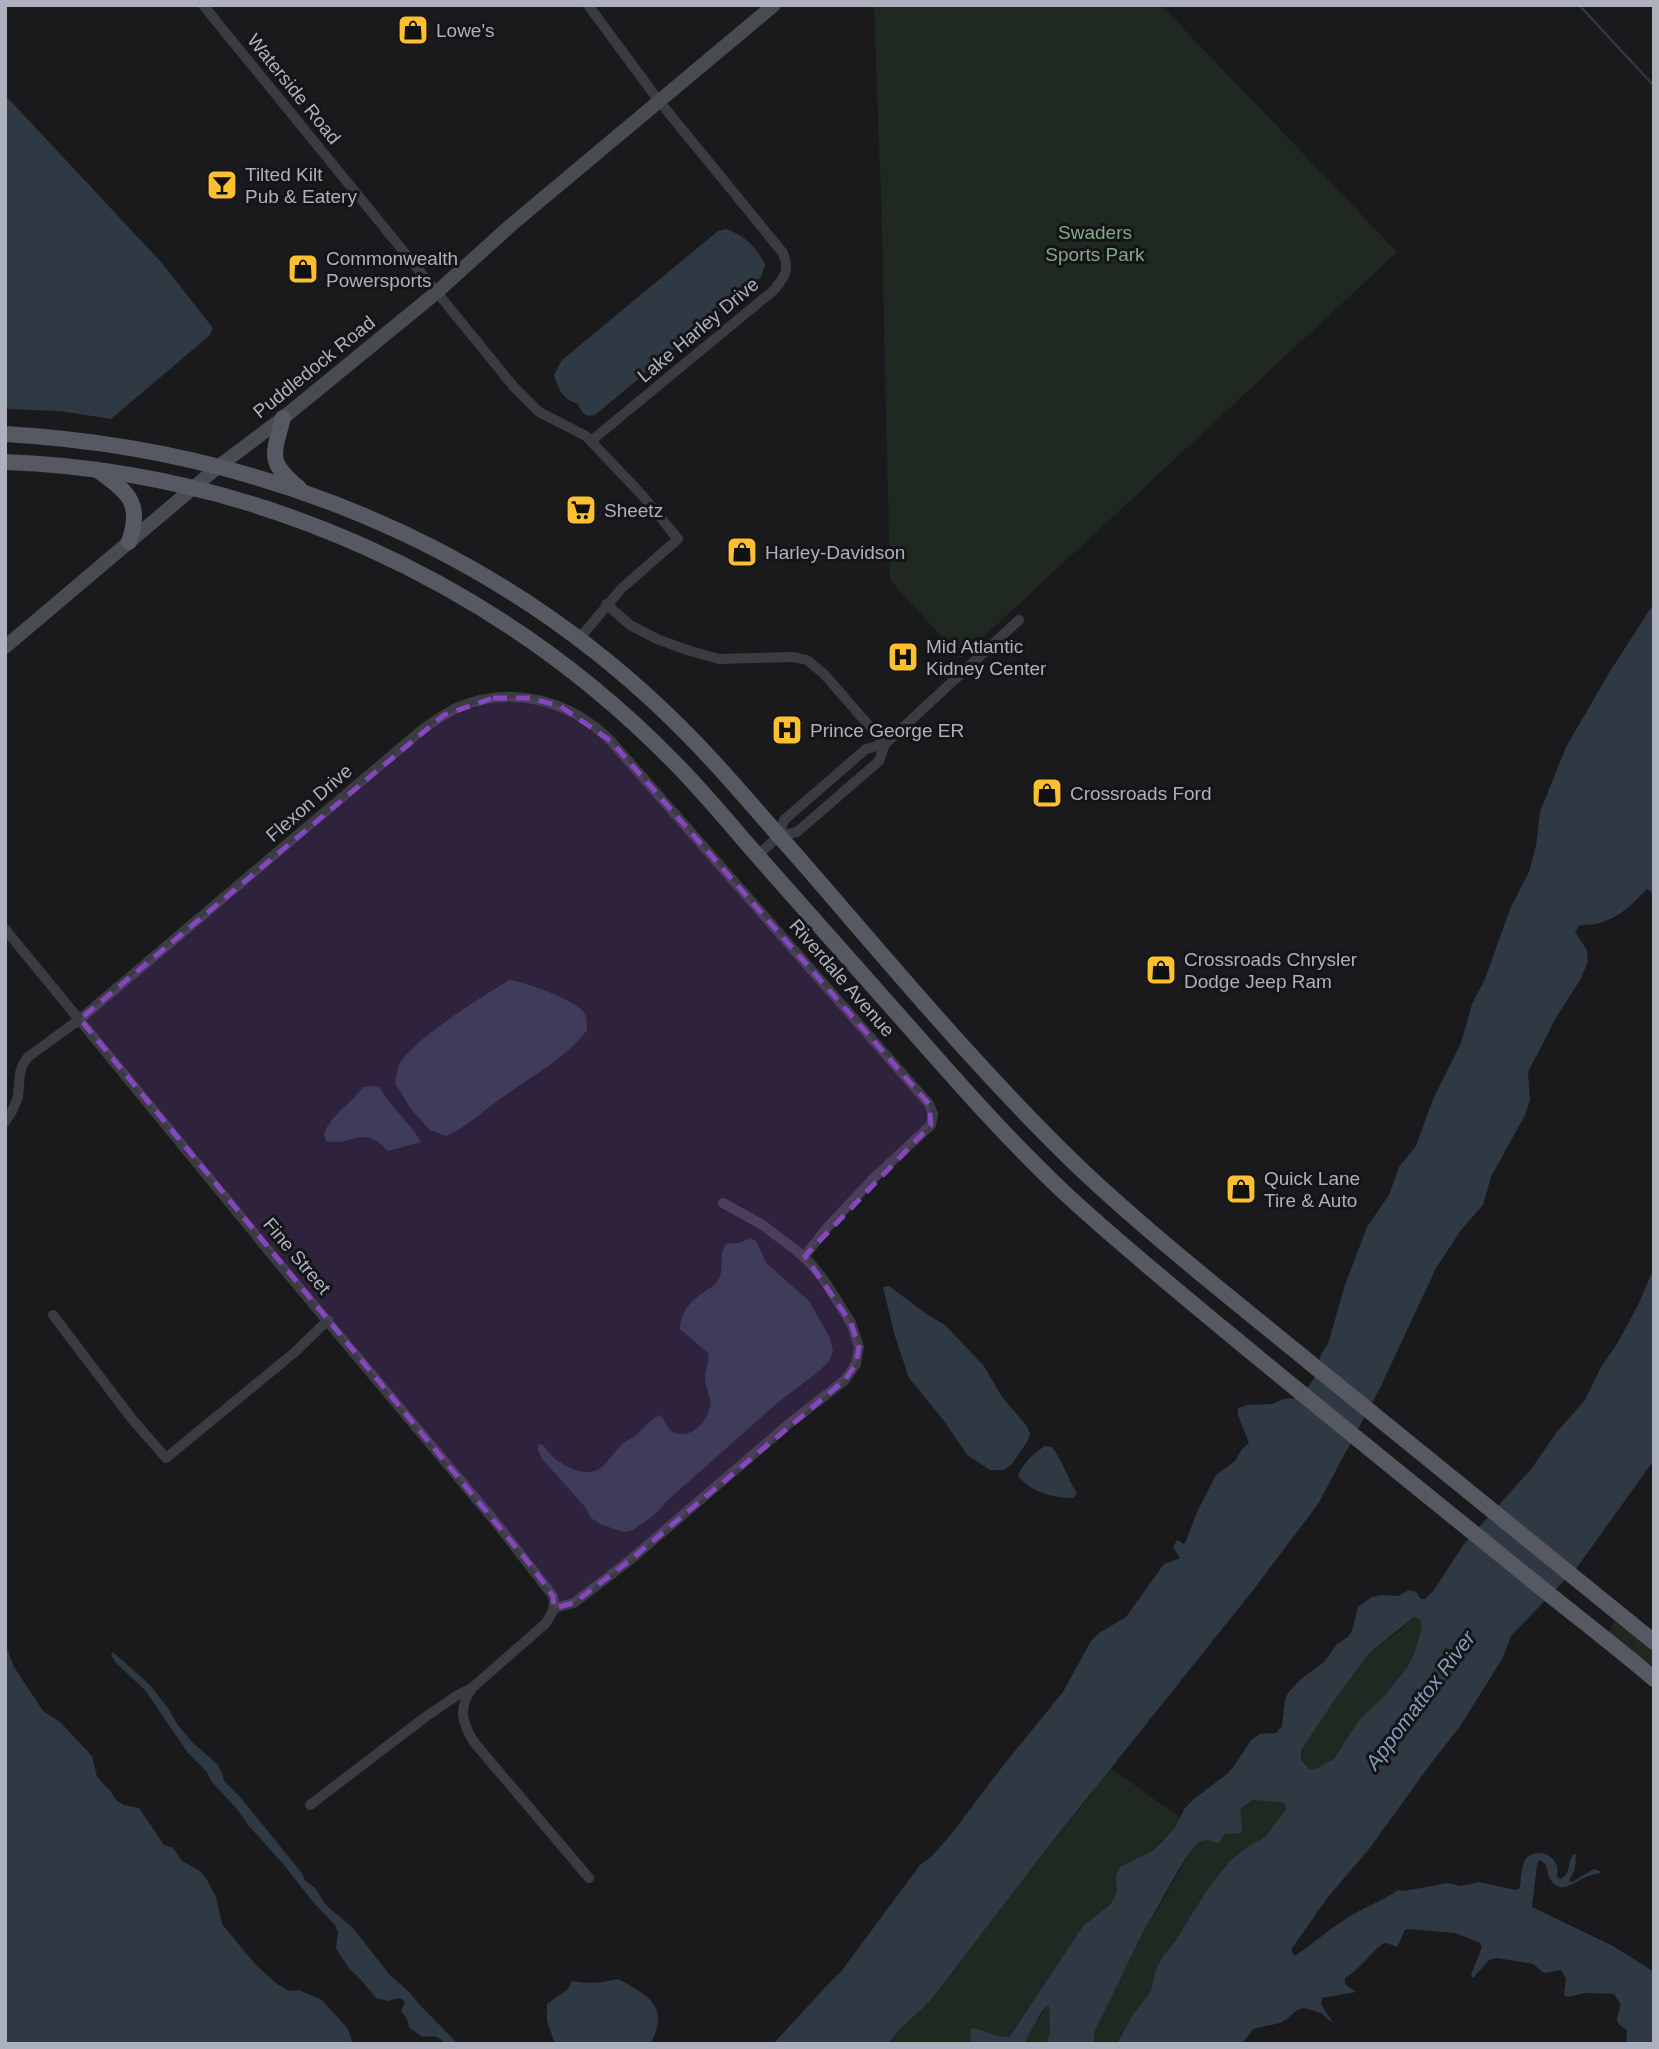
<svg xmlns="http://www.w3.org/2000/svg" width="1659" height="2049" viewBox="0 0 1659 2049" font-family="Arial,sans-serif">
<rect width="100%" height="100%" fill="#1a1a1d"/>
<g fill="#1f2921">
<polygon points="876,5 1161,5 1397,252 961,658 890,580 881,195 874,7"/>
<polygon points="1414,1617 1419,1619 1422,1626 1414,1654 1406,1669 1385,1695 1359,1720 1334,1759 1315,1769 1309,1769 1301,1760 1301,1750 1336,1698 1370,1652 1400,1630"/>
<polygon points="1615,1619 1654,1650 1654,1674 1607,1635"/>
<path d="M1110,1768L1180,1817L1174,1829L1154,1850L1125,1864L1116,1876L1117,1891L1111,1904L1083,1926L1008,2037H997L980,2028L970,2032L971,2044H888C901,2025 920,2013 934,1996L1044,1852L1082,1806Z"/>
<polygon points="1253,1800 1280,1802 1286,1805 1286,1809 1265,1837 1249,1846 1163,1956 1155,1971 1151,1991 1132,2016 1117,2044 1094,2044 1094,2033 1145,1928 1153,1917 1191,1851 1200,1842 1242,1829 1239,1817 1241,1808"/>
<polygon points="1046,2006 1049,2006 1050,2032 1046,2044 1024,2044"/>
</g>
<g fill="#2e3943" fill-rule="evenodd">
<polygon points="5,95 161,262 213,328 209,336 111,419 60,411 5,409"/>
<path d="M726,229C744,235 757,247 765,265L761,277L595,415C585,418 581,412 578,404C564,400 558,390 554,375L562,360L718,231Z"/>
<path d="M1654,603V894L1647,889C1631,905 1620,918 1596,924C1590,925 1585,924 1579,926L1575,932L1587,950L1588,962L1580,980L1557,1016L1528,1072L1530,1100L1525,1115L1491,1177L1483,1205L1461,1230L1436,1268L1381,1386L1318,1504L1254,1589L1044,1852L934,1996C920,2013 901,2025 888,2044H773L832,1980L840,1973L920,1865L932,1856L949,1837L1002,1767L1063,1692L1091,1641L1099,1633L1126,1617L1164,1564L1180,1558L1173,1547L1177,1540L1184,1544L1186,1541L1197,1512L1216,1475L1235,1461L1242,1449L1249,1443L1238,1415V1408L1248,1405L1272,1404L1284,1399L1301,1398L1316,1375L1321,1354L1328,1344L1345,1285L1367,1227L1389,1195L1399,1167L1416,1146L1433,1099L1461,1043L1472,1004L1485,979L1510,909L1529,872L1536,846L1540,812L1566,747L1609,673Z"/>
<path d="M509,980C524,981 578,1001 585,1014C587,1019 587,1025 587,1030C564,1061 526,1079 496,1102C479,1114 465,1128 446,1136L430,1130L411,1109L395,1083C396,1078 397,1072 398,1067C409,1041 484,996 509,980Z"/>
<path d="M374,1086L380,1088C391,1108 410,1122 421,1142L388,1151C362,1123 354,1147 326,1141L324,1135C329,1116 351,1104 363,1087Z"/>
<path d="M750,1238L756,1241L766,1263L809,1301L829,1336L833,1351L830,1360L818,1372L776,1404L669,1499L654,1515L633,1530L624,1532L602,1525L591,1518L586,1508L543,1460L538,1450V1444L543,1445C551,1457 560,1464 573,1469C600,1480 606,1461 621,1445C625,1441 631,1439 635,1436C644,1429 649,1420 660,1415C665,1419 667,1429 673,1432C690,1440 707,1423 710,1407C712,1398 706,1389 705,1380C704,1371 710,1362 708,1353L680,1329C681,1308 692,1301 708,1289C712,1287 715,1285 717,1282C726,1269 717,1257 726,1244L739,1243Z"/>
<path d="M1654,1268V1460L1578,1566L1511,1636L1502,1659L1461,1725L1429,1766L1369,1849L1328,1897L1292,1948V1952L1295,1956C1315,1942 1333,1926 1354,1914C1369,1905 1383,1901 1398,1890L1404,1891L1448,1883L1461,1886L1479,1882L1516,1890L1520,1888C1521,1879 1521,1868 1525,1860C1533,1848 1553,1852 1557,1866C1558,1868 1557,1875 1557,1877L1560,1879C1572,1874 1566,1863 1574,1854L1576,1855L1575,1869L1569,1881L1572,1882L1594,1869L1600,1871V1873C1595,1874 1589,1875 1584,1878C1572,1884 1560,1895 1550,1879C1546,1872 1549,1865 1540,1860L1537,1864L1532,1907L1613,1946L1654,1972V2044H1626L1627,2030C1610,2020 1620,2018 1620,2003L1614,1994L1586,1993L1567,1997L1564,1995L1566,1979L1561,1970L1544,1973L1533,1964L1497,1958L1489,1960L1473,1978L1471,1975L1482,1947L1480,1943L1455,1933L1408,1929L1405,1930L1397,1947C1394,1946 1388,1943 1385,1943C1379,1943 1357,1973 1345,1978V1984L1356,1992L1322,1998L1321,2004L1333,2023L1321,2013L1304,2008L1297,2010L1287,2019L1280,2023L1253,2029L1242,2044H1117L1132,2016L1151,1991L1155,1971L1163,1956L1176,1940L1207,1890L1230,1861L1249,1846L1265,1837L1286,1809V1805L1280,1802L1253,1800L1241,1808C1239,1817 1244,1825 1241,1833L1225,1834L1219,1843C1213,1842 1208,1839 1202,1841C1187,1846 1158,1911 1145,1928L1094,2033V2044H1046L1050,2032L1049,2006L1046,2007L1042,2011L1024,2044H971L970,2032L972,2028C988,2029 991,2038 1009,2037L1083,1926L1111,1904L1117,1891L1116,1876L1120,1867L1154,1850L1174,1829L1185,1808L1194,1799L1227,1774L1234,1766L1251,1740L1260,1734L1276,1733L1282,1726L1285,1700L1288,1693L1301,1679L1324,1662L1337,1644L1348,1637L1352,1631L1358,1607L1372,1597L1382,1595L1398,1596L1409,1590L1416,1592L1421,1599H1425L1434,1590L1464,1544L1532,1468L1556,1433L1585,1400L1601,1367L1617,1344L1638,1305ZM1414,1617L1419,1619L1422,1626L1414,1654L1406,1669L1385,1695L1359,1720L1334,1759L1315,1769H1309L1301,1760V1750L1336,1698L1370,1652Z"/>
<polygon points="889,1286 925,1313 945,1325 984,1366 1002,1397 1027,1426 1030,1434 1027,1442 1012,1464 1004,1470 990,1470 967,1455 945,1422 909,1378 894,1333 883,1287"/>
<path d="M1045,1446L1052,1447C1063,1461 1067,1478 1077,1493L1073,1498C1051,1498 1032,1492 1018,1476C1023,1463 1034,1453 1045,1446Z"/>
<polygon points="5,1643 14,1667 43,1711 60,1722 92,1756 97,1777 112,1793 116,1800 124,1805 139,1808 164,1845 173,1848 182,1861 200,1871 207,1880 216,1897 222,1924 256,1965 277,1984 289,1991 299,1990 322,2000 348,2029 353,2044 5,2044"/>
<path d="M113,1652L150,1685L168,1708L177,1724L193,1743L217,1764L222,1773L224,1781L241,1798L301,1872L305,1880L316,1889L326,1905L353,1928L389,1974L410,1993L419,2004L458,2044H446C437,2035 434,2036 422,2037L409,2027L407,2019L401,2011L405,2002L402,1999L398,1998L388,2001L376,1998L361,1980L349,1968L336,1949L338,1932L335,1925L313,1902L284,1865L249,1826L237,1809L211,1781L207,1772L188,1753L145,1690L117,1664L111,1655Z"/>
<path d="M618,1979C648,1995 671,2007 650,2044H555L547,2021V2004L568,1989L572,1981C587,1984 603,1983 618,1979Z"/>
</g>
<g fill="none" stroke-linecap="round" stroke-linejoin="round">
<polyline stroke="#2e3943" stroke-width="2.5" points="1579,5 1654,86"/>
<g stroke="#3b3c42" stroke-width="10">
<polyline points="203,5 514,387 539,412 586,436 642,495 678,539 622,588 578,640"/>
<path d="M588,5L659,101L783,253C790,271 785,276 774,290L591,441"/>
<polyline points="606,604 630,625 657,639 687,650 719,659 794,657 807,660 824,674 885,744"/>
<polyline points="779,836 797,832 879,761 885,744 1019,620"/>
<polyline points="758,855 779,836 784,820 866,749 885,744"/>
<path d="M5,929L272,1255L497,1524L553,1596C556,1608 552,1614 545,1624L472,1688L456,1696L424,1718L310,1805"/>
<path d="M5,1122L12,1111L18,1097L20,1073L23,1064L28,1057L80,1019L424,728C434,721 445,714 456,708C511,684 570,700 611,741L929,1104L933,1114L931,1125L874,1178L826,1229L804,1257"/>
<polyline points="53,1315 132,1419 166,1458 295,1352 328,1320"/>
<polyline points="554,1608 574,1603 629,1561 790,1423 845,1380 856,1364 859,1347 851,1323 824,1280 811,1264 796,1250 761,1224 723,1203"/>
<path d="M472,1688C458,1708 462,1722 473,1741L589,1878"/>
</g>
<polyline stroke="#494b52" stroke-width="14" points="5,647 219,466 283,418 437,292 510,226 774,5"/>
<g stroke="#565862" stroke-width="16">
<path d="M283,418C273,455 267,462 299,488"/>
<path d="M5,434C253,448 488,542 668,715C714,759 754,808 796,855C890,963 982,1075 1086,1174C1160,1243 1241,1306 1319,1370C1431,1461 1542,1551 1654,1642"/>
<path d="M5,462C255,471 497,582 672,760C704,792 733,828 763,862C812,918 861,973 910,1028C961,1086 1012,1144 1069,1197C1118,1242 1169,1284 1221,1327C1326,1414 1433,1500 1539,1586C1577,1617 1617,1647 1654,1679"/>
<path d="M100,472C130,493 142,505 129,542"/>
</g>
</g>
<path fill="#8547bf" fill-opacity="0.2" stroke="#8547bf" stroke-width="5" stroke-dasharray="14 9" stroke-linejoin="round" d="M493,698H530L560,706L611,741L929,1104L931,1125L805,1256L851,1323L859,1347L856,1364L845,1380L629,1561L574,1603L554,1608L553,1596L532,1567L80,1019L444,715Z"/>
<defs>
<g id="shop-square" transform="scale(1.575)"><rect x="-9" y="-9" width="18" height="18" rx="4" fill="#ffc030" stroke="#151518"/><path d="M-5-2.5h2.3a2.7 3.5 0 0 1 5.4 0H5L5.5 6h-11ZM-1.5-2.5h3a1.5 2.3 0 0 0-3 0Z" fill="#111"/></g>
<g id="bar-square" transform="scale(1.575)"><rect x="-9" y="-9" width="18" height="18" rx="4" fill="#ffc030" stroke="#151518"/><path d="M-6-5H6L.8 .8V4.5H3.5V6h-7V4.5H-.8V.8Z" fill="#111"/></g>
<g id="supermarket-square" transform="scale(1.575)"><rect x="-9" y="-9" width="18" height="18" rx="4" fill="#ffc030" stroke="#151518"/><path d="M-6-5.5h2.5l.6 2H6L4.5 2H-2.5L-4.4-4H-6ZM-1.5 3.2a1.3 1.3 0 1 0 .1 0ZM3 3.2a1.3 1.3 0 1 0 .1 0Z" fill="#111"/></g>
<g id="hospital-square" transform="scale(1.575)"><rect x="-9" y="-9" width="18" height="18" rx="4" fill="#ffc030" stroke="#151518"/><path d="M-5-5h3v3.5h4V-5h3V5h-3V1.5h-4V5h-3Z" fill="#111"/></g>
</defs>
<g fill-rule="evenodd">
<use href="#shop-square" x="413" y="30"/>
<use href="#bar-square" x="222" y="185"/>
<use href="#shop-square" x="303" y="269"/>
<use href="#supermarket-square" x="581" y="510"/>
<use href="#shop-square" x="742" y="552"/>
<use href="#hospital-square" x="903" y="657"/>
<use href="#hospital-square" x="787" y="730"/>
<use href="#shop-square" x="1047" y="793"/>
<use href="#shop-square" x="1161" y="970"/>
<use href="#shop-square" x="1241" y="1189"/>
</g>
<g text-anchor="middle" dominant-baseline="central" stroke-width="6" stroke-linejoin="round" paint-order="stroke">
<g font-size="19" fill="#acb1bd" stroke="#151518" text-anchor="start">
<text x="436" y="30">Lowe's</text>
<text x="245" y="174">Tilted Kilt<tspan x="245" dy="22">Pub &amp; Eatery</tspan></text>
<text x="326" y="258">Commonwealth<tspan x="326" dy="22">Powersports</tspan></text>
<text x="604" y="510">Sheetz</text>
<text x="765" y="552">Harley-Davidson</text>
<text x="926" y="646">Mid Atlantic<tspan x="926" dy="22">Kidney Center</tspan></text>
<text x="810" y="730">Prince George ER</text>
<text x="1070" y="793">Crossroads Ford</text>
<text x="1184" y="959">Crossroads Chrysler<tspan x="1184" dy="22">Dodge Jeep Ram</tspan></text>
<text x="1264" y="1178">Quick Lane<tspan x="1264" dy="22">Tire &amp; Auto</tspan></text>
</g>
<g font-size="19" fill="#acb1bd" stroke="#151518">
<text transform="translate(294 89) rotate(51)">Waterside Road</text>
<text transform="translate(698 330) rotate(-40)">Lake Harley Drive</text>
<text transform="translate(314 367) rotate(-39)">Puddledock Road</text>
<text transform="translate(309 803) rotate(-41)">Flexon Drive</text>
<text transform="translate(842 978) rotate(49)">Riverdale Avenue</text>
<text transform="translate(297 1256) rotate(50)">Fine Street</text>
</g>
<g font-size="19" fill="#81aa85" stroke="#151518">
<text x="1095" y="232">Swaders<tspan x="1095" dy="22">Sports Park</tspan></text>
</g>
<g font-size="21" font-style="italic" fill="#809ebb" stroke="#151518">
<text transform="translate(1420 1700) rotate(-53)">Appomattox River</text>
</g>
</g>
<rect width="1659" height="2049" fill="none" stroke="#acb1bd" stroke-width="14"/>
</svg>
